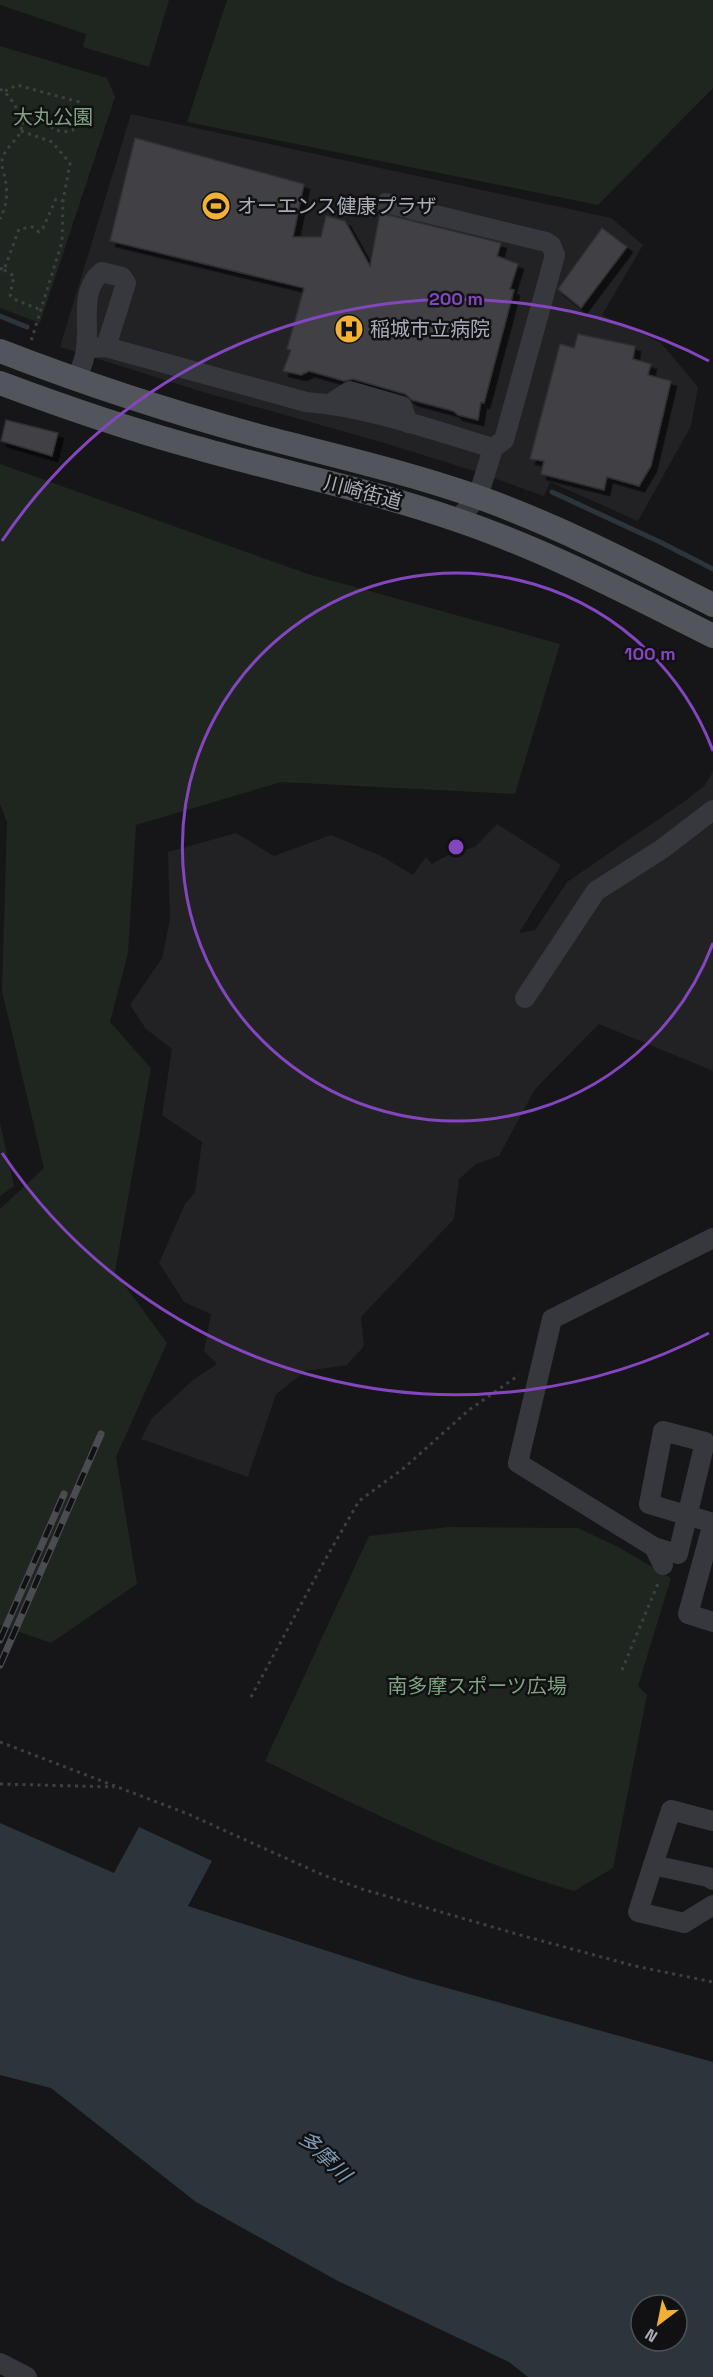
<svg xmlns="http://www.w3.org/2000/svg" width="713" height="2377" viewBox="0 0 713 2377" font-family="'Space Grotesk','Noto Sans JP',sans-serif">
<defs>
<filter id="shadow"><feDropShadow dx="5.5" dy="5.5" stdDeviation="0" flood-color="#0009"/></filter>
</defs>
<rect width="100%" height="100%" fill="#161618"/>
<g fill="#222225">
<polygon points="131,114 611,218 643,245 602,315 661,343 698,387 691,426 638,521 550,482 544,496 471,470 381,442 203,392 60,347"/>
<polygon points="713,772 713,1071 599,1024 535,1089 499,1156 476,1164 459,1179 454,1219 361,1317 364,1346 347,1365 306,1371 276,1394 248,1477 141,1439 152,1418 193,1380 217,1364 204,1351 211,1314 184,1302 159,1263 185,1204 195,1192 202,1142 162,1115 172,1049 146,1029 130,1005 162,958 170,920 168,852 236,833 274,856 331,835 381,856 413,875 426,857 432,864 450,854 475,847 497,824 561,865 519,933 535,930 567,882 685,801 705,785"/>
</g>
<g fill="#1e261f">
<polygon points="0,0 169,0 149,67 83,47 86,34 0,5"/>
<polygon points="227,0 713,0 713,88 598,205 187,122"/>
<polygon points="0,46 107,78 115,97 40,323 0,308"/>
<polygon points="0,464 308,574 560,644 515,794 281,782 136,825 128,953 110,1022 151,1068 115,1272 167,1343 116,1457 137,1584 51,1643 0,1625 0,1209 44,1168 2,991 7,822 0,804"/>
<polygon points="0,1123 14,1186 0,1196"/>
<path d="M449,1527L578,1528L620,1548L671,1578L638,1686L647,1695L613,1868L574,1891C466,1860 366,1810 265,1761L369,1536Z"/>
</g>
<path fill="#2c353c" fill-rule="evenodd" d="M0,1823L114,1873L139,1827L212,1861L188,1906L411,1978L713,2062V2377H528L509,2362L336,2280L196,2202L51,2088L0,2075ZM641,2305H677V2341H641Z"/>
<g fill="none" stroke-linecap="round" stroke-linejoin="round">
<g stroke="#2c353c" stroke-width="5">
<polyline points="0,316 27,327"/>
<polyline points="552,492 660,542 713,569"/>
</g>
</g>
<g fill="#404145" stroke="#303034" stroke-width="1.5" filter="url(#shadow)">
<polygon points="135,138 304,184 293,237 321,237 326,216 345,221 370,266 380,213 501,243 497,256 518,264 510,289 514,290 484,403 481,402 478,420 458,415 453,411 412,400 405,394 353,379 344,381 309,371 301,375 283,371 291,350 287,349 304,288 110,241"/>
<polygon points="602,228 627,247 581,308 558,289"/>
<polygon points="578,334 635,346 633,359 651,364 648,375 671,381 651,466 639,486 607,477 604,490 541,474 544,461 530,459 560,344 574,348"/>
<polygon points="6,420 58,433 52,456 1,441"/>
</g>
<g fill="none" stroke-linecap="round" stroke-linejoin="round">
<g stroke="#3d3f44" stroke-width="3" stroke-dasharray="3 4.5" stroke-linecap="butt">
<path d="M0,89C11,95 26,120 20,133C15,142 4,149 2,160C1,165 4,173 5,178C8,193 7,205 0,219"/>
<path d="M5,91L17,85L79,102V114L73,130C58,135 54,127 41,123C36,122 27,123 21,123"/>
<polyline points="21,131 52,142 70,163 63,201 62,242 31,341"/>
<polyline points="0,268 4,270 19,229 33,227 39,232 43,228 56,199 63,201"/>
<polyline points="4,270 14,276 10,295 16,300 41,310"/>
<polyline points="622,1670 659,1581"/>
<polyline points="251,1697 325,1560 359,1501 404,1468 469,1410 519,1375"/>
<polyline points="0,1742 188,1814 323,1875 362,1889 520,1935 635,1966 713,1982"/>
<polyline points="0,1784 114,1787"/>
</g>
<g stroke="#37383d" stroke-width="20">
<polyline points="386,203 546,242 551,245 555,255 504,440 493,448 478,497 457,520"/>
<path d="M86,348L106,347L306,402C369,407 432,430 493,448"/>
<path d="M76,381C80,371 85,359 86,349C90,325 79,289 102,272L122,277L126,283L106,347"/>
<polyline points="330,404 350,391 402,406 408,423"/>
<polyline points="525,998 596,891 662,849 713,810"/>
<polyline points="649,1504 663,1431 705,1442 678,1554 654,1547"/>
<polyline points="713,1523 688,1614 713,1622"/>
<polyline points="663,1565 654,1547 518,1463 552,1319 713,1238"/>
<polyline points="653,1865 671,1810 713,1821"/>
<polyline points="713,1880 708,1877 653,1865 638,1912 684,1923 713,1905"/>
<polyline points="0,2363 27,2377"/>
</g>
<g stroke="#53555c" stroke-width="24">
<path d="M0,351C85,384 171,412 259,436C332,455 406,472 478,497C559,526 636,566 713,605"/>
<path d="M0,383C64,407 128,429 194,447C281,472 371,490 457,520C546,550 629,594 713,636"/>
</g>
<g stroke="#4a4c52" stroke-width="7">
<g id="rail">
<polyline points="0,1640 64,1494"/>
<polyline points="0,1665 101,1434"/>
</g>
</g>
<use href="#rail" stroke="#111113" stroke-width="4.5" stroke-dasharray="14" stroke-linecap="butt"/>
<polyline stroke="#37383d" stroke-width="20" points="649,1504 713,1523"/>
</g>
<g fill="none" stroke="#8446be" stroke-width="3">
<path d="M713 943A274 274 0 1 1 713 751"/>
<path d="M709 1333A548 548 0 0 1 2 1153M2 541A548 548 0 0 1 709 361"/>
</g>
<defs>
<g id="stadium-disc" transform="scale(1.5)"><circle r="9.5" fill="#f2b134" stroke="#111113"/><path d="M0-5a6.5 5 0 1 0 0 10a6.5 5 0 1 0 0-10ZM-3.5-1.8h7v3.6h-7Z" fill="#111"/></g>
<g id="hospital-disc" transform="scale(1.5)"><circle r="9.5" fill="#f2b134" stroke="#111113"/><path d="M-5-5h3v3.5h4V-5h3V5h-3V1.5h-4V5h-3Z" fill="#111"/></g>
</defs>
<g fill-rule="evenodd">
<use href="#stadium-disc" x="216" y="206"/>
<use href="#hospital-disc" x="349" y="329"/>
</g>
<g text-anchor="middle" dominant-baseline="central" stroke-width="5" stroke-linejoin="round" paint-order="stroke">
<g font-size="20" fill="#7fa381" stroke="#111113">
<text x="53" y="117">大丸公園</text>
<text x="477" y="1686">南多摩スポーツ広場</text>
</g>
<g font-size="20" fill="#a8adb8" stroke="#111113" text-anchor="start">
<text x="237" y="206">オーエンス健康プラザ</text>
<text x="370" y="329">稲城市立病院</text>
</g>
<g font-size="20" fill="#a8adb8" stroke="#111113">
<text transform="translate(363 492) rotate(15)">川崎街道</text>
</g>
<g font-size="21" font-style="italic" fill="#7f9bb3" stroke="#111113">
<text transform="translate(325 2156) rotate(44)">多摩川</text>
</g>
</g>
<circle cx="456" cy="847" r="9" fill="#8446be" stroke="#111113" stroke-width="3"/>
<g font-size="18" text-anchor="middle" font-weight="bold" fill="#8446be" stroke="#111113" stroke-width="5" stroke-linejoin="round" paint-order="stroke">
<text x="456" y="305">200 m</text>
<text x="650" y="660">100 m</text>
</g>
<g transform="translate(659 2323) rotate(212)"><circle r="28" fill="#111113" stroke="#4d4f55" stroke-width="1.5"/>
<path d="M0-4.5L10 22L0 15L-10 22Z" fill="#f2b134"/>
<text y="-9" font-size="16" font-weight="bold" text-anchor="middle" fill="#a8adb8">N</text>
</g>
</svg>
